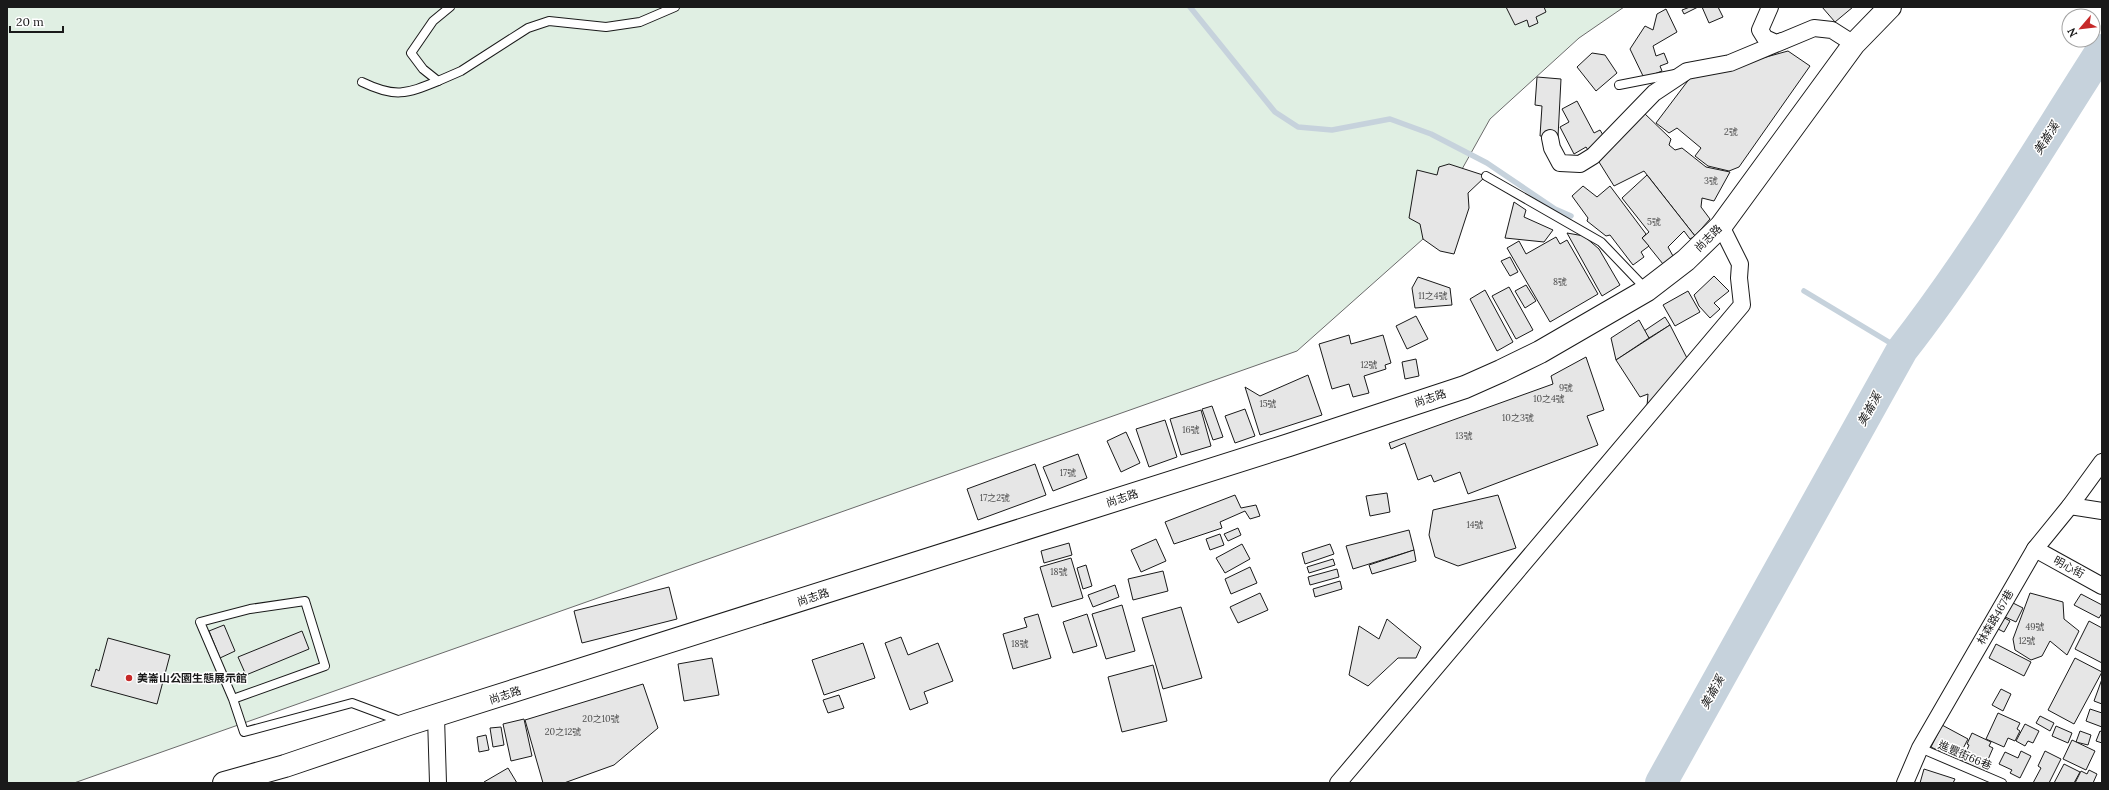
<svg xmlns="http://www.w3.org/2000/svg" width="2109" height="790" viewBox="0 0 2109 790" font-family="Lora,'Noto Sans TC',serif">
<rect width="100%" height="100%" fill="#fff"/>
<polygon fill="#e0efe3" stroke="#6a6a6a" points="7,7 1624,7 1579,38 1490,119 1423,239 1297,351 74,783 7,783"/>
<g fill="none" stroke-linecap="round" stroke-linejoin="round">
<g stroke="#c6d2dc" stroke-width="5.5">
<polyline points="1190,7 1275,112 1298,127 1332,130 1390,119 1431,134 1487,163 1555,209 1571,216"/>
<polyline points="1804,291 1902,350"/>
</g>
<path stroke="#c6d2dc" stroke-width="32" d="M1661,783L1902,350C1976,255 2037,151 2102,50"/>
</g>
<g fill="#e6e6e6" stroke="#1a1a1a">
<polygon points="1506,7 1544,7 1546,12 1536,17 1538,23 1529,27 1527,20 1515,25"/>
<polygon points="1690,7 1698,7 1684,14 1682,10"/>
<polygon points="1702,7 1718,7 1723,17 1709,23"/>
<polygon points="1822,7 1853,7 1835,22"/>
<polygon points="1666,9 1677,32 1653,46 1656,56 1664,53 1668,63 1660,66 1662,71 1644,78 1630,49 1645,26 1653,30 1657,14"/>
<polygon points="1788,51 1810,66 1739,167 1729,171 1708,166 1695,156 1701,148 1677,128 1669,133 1656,123 1690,78"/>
<polygon points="1592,53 1605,55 1617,73 1596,91 1577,67"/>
<polygon points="1537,77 1561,79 1558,137 1540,136 1542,106 1535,105"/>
<polygon points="1577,101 1594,133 1600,130 1606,140 1588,150 1586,147 1574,154 1560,127 1569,122 1562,109"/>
<polygon points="1643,112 1671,139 1669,145 1675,150 1682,148 1706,167 1730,172 1714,201 1702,198 1701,207 1710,219 1695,236 1644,171 1614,186 1599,162"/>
<polygon points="1449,164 1486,176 1468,193 1469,208 1454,254 1440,251 1423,239 1420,224 1409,218 1417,170 1437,175 1439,167"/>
<polygon points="1647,175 1695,236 1690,239 1684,231 1668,247 1673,256 1663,264 1642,238 1649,232 1622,198"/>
<polygon points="1583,186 1597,197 1610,186 1646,234 1642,238 1649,246 1641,252 1644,257 1633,265 1610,235 1606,236 1587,221 1588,218 1572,196"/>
<polygon points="1514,202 1526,210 1524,217 1553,230 1544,242 1505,238"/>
<polygon points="1567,233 1584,236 1599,249 1620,285 1602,296"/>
<polygon points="1556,237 1560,244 1567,240 1598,294 1550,322 1507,248 1519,241 1526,254"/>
<polygon points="1510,257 1518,272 1510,276 1501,261"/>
<polygon points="1714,276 1729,291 1714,303 1720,309 1710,318 1699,306 1694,295"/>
<polygon points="1418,277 1450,288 1452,305 1415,308 1412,288"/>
<polygon points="1526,285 1536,301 1525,308 1515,291"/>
<polygon points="1509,287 1533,330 1516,339 1492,296"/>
<polygon points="1485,290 1513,342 1497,351 1470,299"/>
<polygon points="1688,291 1700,312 1675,326 1663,305"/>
<polygon points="1416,316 1428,339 1407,349 1396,326"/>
<polygon points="1665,317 1670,325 1649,338 1644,331"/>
<polygon points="1639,320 1649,338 1616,360 1611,338"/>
<polygon points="1670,325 1688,360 1647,406 1648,394 1640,397 1616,360"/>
<polygon points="1349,335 1351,344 1383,335 1391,363 1385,365 1386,369 1364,376 1369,393 1353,397 1349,384 1332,389 1319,344"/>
<polygon points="1586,357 1604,410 1587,416 1598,445 1468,494 1460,472 1434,482 1431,475 1418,480 1405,443 1391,449 1389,443 1553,384 1551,376"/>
<polygon points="1416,359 1419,376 1405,379 1402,362"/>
<polygon points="1308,375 1322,415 1260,435 1245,387 1260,396"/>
<polygon points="1212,406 1223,437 1213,440 1202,409"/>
<polygon points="1245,409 1255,436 1235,443 1225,416"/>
<polygon points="1201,410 1211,446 1181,455 1170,419"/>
<polygon points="1165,420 1177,457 1149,467 1136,429"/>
<polygon points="1126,432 1140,463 1121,472 1107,441"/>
<polygon points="1078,454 1087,478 1053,491 1043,467"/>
<polygon points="1035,464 1046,495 978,520 967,489"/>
<polygon points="1387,493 1390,512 1370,516 1366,496"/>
<polygon points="1235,495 1241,508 1256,505 1260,516 1250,519 1245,511 1220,522 1222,528 1174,544 1165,522"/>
<polygon points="1498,495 1516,548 1458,566 1435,557 1429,535 1433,510"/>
<polygon points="1238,528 1241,535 1228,541 1224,534"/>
<polygon points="1409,530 1414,550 1353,569 1346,546"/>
<polygon points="1220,534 1224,545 1210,550 1206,539"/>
<polygon points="1156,539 1166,561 1141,572 1131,550"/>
<polygon points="1069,543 1072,555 1044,563 1041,551"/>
<polygon points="1242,544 1250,559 1225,573 1216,558"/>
<polygon points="1330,544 1334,554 1305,564 1302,553"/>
<polygon points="1414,550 1416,561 1372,574 1369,565"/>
<polygon points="1071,558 1083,598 1052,607 1040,567"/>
<polygon points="1333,559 1335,565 1309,573 1307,567"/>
<polygon points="1086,565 1092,586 1083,589 1077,568"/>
<polygon points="1250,567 1257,583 1231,594 1225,579"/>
<polygon points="1337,569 1339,577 1310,585 1308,577"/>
<polygon points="1163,571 1168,591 1133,600 1128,579"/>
<polygon points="1340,581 1342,589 1315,597 1313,589"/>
<polygon points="1115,585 1119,597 1093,607 1088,595"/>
<polygon points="669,587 677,619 582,643 574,611"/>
<polygon points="1260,593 1268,610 1238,623 1230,607"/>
<polygon points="2030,593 2063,602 2064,619 2079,631 2067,655 2050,641 2042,656 2031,660 2015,650 2013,639"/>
<polygon points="2081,594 2102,605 2102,613 2099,618 2074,605"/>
<polygon points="2011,602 2023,608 2016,622 2003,616"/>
<polygon points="1122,605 1135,651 1106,659 1092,614"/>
<polygon points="1181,607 1202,678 1163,689 1142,618"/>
<polygon points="1038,614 1051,658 1013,669 1003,634 1027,627 1024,618"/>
<polygon points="1087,614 1097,646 1073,653 1063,622"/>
<polygon points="1999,615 2010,621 2004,632 1994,627"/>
<polygon points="1387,619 1421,647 1416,658 1398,658 1368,686 1349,675 1359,626 1379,639"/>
<polygon points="2089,621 2102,628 2102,663 2075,649"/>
<polygon points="224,625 235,651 220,658 209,631"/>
<polygon points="302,631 309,649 246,675 238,657"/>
<polygon points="901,637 908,655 938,643 953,681 924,692 928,703 910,710 885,643"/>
<polygon points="108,638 170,655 157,704 91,686 96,669 99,671"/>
<polygon points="863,643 875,678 824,695 812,660"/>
<polygon points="1996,644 2031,662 2024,676 1989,658"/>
<polygon points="712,658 719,695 684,701 678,664"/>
<polygon points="2075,658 2102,672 2074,724 2048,710"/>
<polygon points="1153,665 1167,721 1122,732 1108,677"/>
<polygon points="2102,679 2102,704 2094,701"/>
<polygon points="643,684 658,728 614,765 564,783 543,783 525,720"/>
<polygon points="2001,689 2011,694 2003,711 1992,705"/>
<polygon points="839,695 844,708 828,713 823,700"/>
<polygon points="2090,709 2102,713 2102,727 2086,721"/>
<polygon points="1998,713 2020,723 2017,729 2020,731 2015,741 2008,738 2004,747 1986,739"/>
<polygon points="2040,716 2054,723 2050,731 2036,723"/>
<polygon points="524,719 532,756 511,761 503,724"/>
<polygon points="2025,724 2039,731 2033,743 2028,741 2025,746 2016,741"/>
<polygon points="1942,725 1968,739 1957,760 1931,747"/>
<polygon points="2056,726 2072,733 2068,743 2052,736"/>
<polygon points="501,727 504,745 493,747 490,728"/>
<polygon points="2080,731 2091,735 2088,745 2076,742"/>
<polygon points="2100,731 2102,732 2102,743 2096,741"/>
<polygon points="1972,733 1991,742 1989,746 1993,748 1983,771 1962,761 1969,745 1967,744"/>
<polygon points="486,735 489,750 479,752 477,737"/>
<polygon points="2072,740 2095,751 2086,770 2063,759"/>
<polygon points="2021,751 2031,756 2020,778 2010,773 2012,770 1999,764 2005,752 2018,758"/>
<polygon points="2045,751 2061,759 2049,783 2033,783 2041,768 2038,766"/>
<polygon points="2064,764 2080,772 2074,783 2054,783"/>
<polygon points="508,768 517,783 485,783 484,782"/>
<polygon points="1924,769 1955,779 1953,783 1920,783"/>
<polygon points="2089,770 2097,774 2093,783 2075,783 2081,771 2087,774"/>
</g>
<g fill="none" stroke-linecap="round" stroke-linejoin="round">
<g stroke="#1a1a1a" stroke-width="10">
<g id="lane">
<polyline points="450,7 433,21 411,53 423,69 438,81 461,71 528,28 549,21 606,27 640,22 675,7"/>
<path d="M362,82C395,98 406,94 438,81"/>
<polyline points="1619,85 1675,74"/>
<polyline points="1486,176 1601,242 1646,289"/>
<polyline points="233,699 200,622 250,609 305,601 325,666 233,699 244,732 352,703 403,722"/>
<polyline points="1920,748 2002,783"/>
</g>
</g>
<g stroke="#1a1a1a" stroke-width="18">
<g id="street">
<polyline points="1770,7 1760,30 1765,38 1776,43 1782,41"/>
<polyline points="1550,138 1552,148 1560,163 1580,164 1593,156 1654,93 1687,71 1730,63 1814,28 1832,30 1854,44"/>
<polyline points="2070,506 2102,511"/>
<polyline points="2035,549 2102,586"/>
<polyline points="436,717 438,783"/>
<polyline points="1338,783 1742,305 1739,278 1740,264 1721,226"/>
<polyline points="1905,783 1920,748 2035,549 2070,506 2102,462"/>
</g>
</g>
<g stroke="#1a1a1a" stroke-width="24">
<polyline id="secondary" points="224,783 285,766 409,724 1289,445 1465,387 1501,371 1540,352 1647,290 1686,260 1721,226 1854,44 1890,7"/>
</g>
<use href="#lane" stroke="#fff" stroke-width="8"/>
<use href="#street" stroke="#fff" stroke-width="16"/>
<use href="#secondary" stroke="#fff" stroke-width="22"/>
</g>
<circle fill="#c62828" stroke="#fff" stroke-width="1.5" cx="129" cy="678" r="4"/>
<g text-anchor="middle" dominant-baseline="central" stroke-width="3" stroke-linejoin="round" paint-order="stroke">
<g font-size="9" fill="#4d4d4d">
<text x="1731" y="131">2號</text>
<text x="1711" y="180">3號</text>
<text x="1654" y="221">5號</text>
<text x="1560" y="281">8號</text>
<text x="1433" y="295">11之4號</text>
<text x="1369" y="364">12號</text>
<text x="1566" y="387">9號</text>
<text x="1549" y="398">10之4號</text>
<text x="1268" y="403">15號</text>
<text x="1518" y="417">10之3號</text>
<text x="1191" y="429">16號</text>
<text x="1464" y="435">13號</text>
<text x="1068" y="472">17號</text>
<text x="995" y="497">17之2號</text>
<text x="1475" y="524">14號</text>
<text x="1059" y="571">18號</text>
<text x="2035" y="626">49號</text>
<text x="2027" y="640">12號</text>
<text x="1020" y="643">18號</text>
<text x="601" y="718">20之10號</text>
<text x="563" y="731">20之12號</text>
</g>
<g font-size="11" fill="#1a1a1a" stroke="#fff">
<text transform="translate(1708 238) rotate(-45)">尚志路</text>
<text transform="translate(1430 398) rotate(-18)">尚志路</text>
<text transform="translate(1122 498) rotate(-18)">尚志路</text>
<text transform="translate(2069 567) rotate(28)">明心街</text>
<text transform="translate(813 597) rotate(-18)">尚志路</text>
<text transform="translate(1995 617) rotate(-60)">林森路467巷</text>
<text transform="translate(505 695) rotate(-18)">尚志路</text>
<text transform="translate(1965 755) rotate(23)">進豐街66巷</text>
</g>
<g font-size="11" font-weight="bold" fill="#1a1a1a" stroke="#fff" text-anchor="start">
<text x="137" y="678">美崙山公園生態展示館</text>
</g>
<g font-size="12" font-style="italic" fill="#1a1a1a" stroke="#fff">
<text transform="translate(2046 138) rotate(-57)">美崙溪</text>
<text transform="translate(1869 409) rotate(-61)">美崙溪</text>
<text transform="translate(1712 692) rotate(-61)">美崙溪</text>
</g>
</g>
<rect width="2109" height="790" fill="none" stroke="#1a1a1a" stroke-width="16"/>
<g transform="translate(2081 28) rotate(242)"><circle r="19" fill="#ffffff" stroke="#a3a3a3"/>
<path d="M0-3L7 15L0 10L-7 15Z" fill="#c62828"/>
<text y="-6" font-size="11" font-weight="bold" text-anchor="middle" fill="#1a1a1a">N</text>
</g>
<path d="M10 26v6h53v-6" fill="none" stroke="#1a1a1a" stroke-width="2"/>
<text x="16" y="26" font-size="12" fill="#1a1a1a" stroke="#ffffff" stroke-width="3" paint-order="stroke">20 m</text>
</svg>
